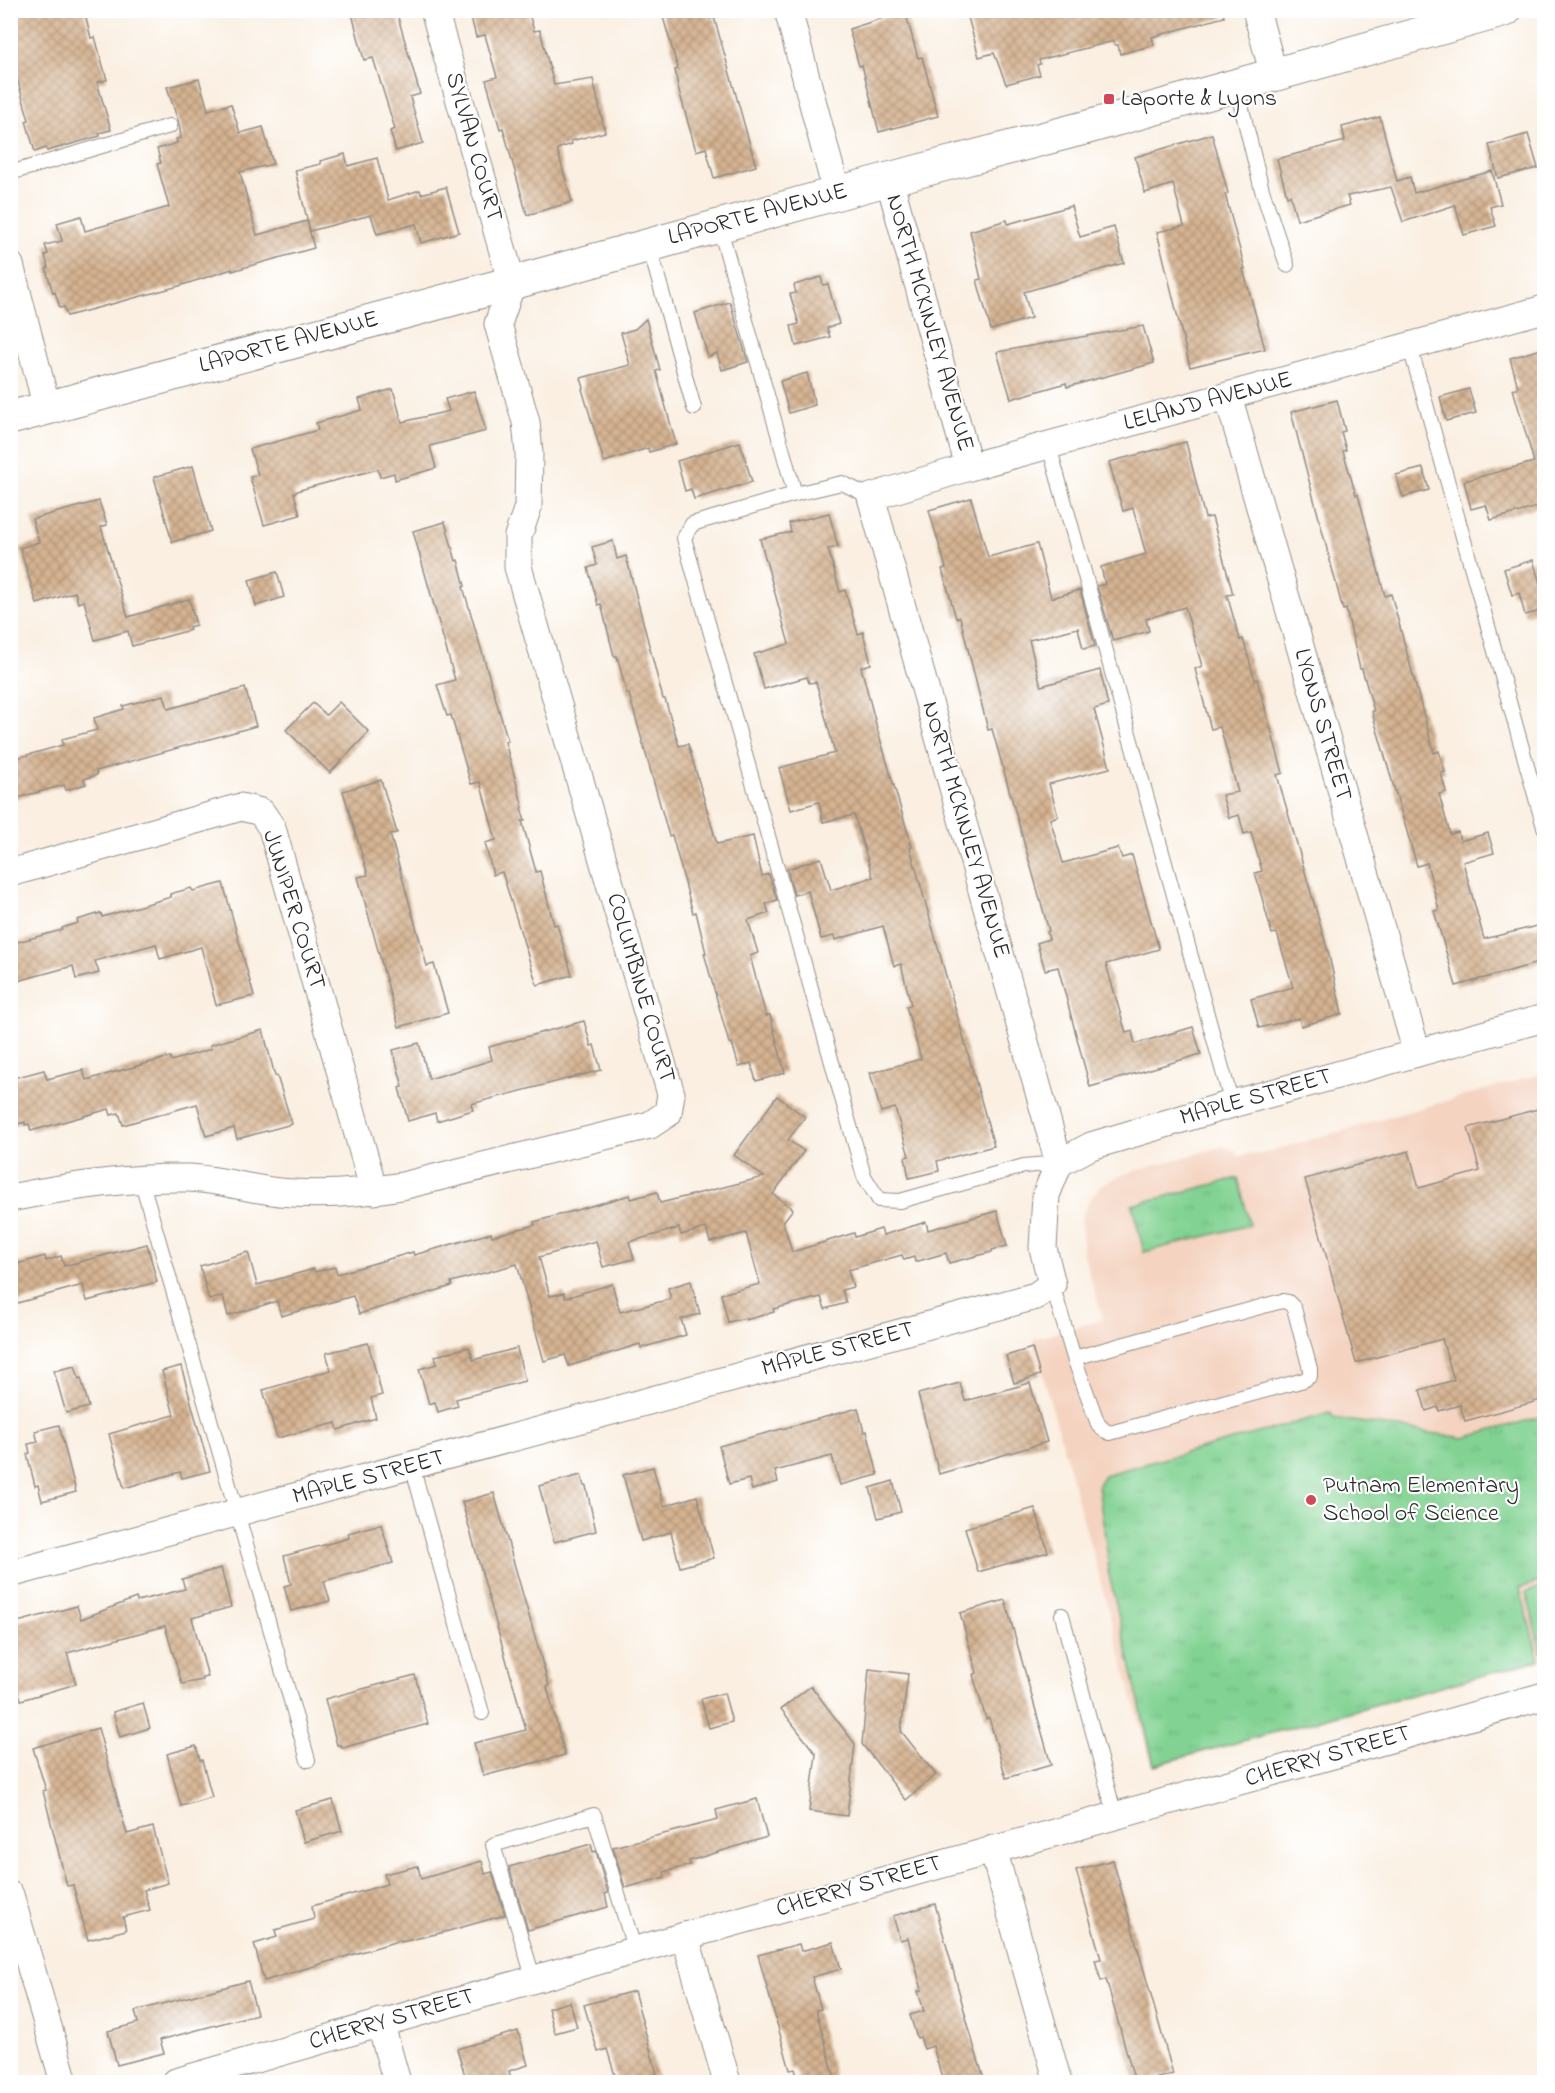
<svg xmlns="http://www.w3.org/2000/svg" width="1555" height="2093" viewBox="0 0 1555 2093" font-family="'Indie Flower',sans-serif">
<defs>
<pattern id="park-tufts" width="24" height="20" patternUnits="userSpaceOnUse" patternTransform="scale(1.5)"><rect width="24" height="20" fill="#82d393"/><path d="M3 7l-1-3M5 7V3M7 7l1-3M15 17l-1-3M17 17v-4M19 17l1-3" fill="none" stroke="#70b57f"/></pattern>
<pattern id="building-cross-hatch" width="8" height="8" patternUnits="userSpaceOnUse" patternTransform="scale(1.5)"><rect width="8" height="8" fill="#d6b492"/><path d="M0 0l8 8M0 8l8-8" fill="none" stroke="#ae9377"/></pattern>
</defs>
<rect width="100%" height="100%" fill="#fff"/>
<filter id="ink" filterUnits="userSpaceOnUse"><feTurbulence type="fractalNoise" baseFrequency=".0167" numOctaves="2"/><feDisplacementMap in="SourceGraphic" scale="12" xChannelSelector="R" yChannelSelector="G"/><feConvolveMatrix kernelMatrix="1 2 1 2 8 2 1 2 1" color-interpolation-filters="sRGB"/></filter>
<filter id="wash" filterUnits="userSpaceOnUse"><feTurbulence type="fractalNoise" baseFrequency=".008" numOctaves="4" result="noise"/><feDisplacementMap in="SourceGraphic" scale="24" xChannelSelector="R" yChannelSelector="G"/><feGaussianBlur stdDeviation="1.35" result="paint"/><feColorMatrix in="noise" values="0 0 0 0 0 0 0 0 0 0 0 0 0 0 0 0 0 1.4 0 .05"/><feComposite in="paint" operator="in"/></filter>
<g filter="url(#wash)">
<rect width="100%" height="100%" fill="#faefe1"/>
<polygon fill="#f4d3c0" points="1544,1073 1544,1660 1152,1767 1033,1339 1103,1319 1083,1252 1081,1218 1090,1199 1101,1185 1124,1174 1223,1146 1235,1151 1238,1157 1251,1153 1257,1155"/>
<polygon fill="#82d393" stroke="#567f5f" stroke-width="1.5" points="1544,1587 1544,1651 1541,1652 1526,1592"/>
<g fill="url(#park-tufts)" stroke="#567f5f" stroke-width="1.5">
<polygon points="1238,1178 1250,1225 1144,1252 1132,1205"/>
<polygon points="1331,1413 1333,1418 1464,1438 1544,1416 1544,1581 1520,1588 1539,1660 1154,1765 1108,1571 1108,1559 1098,1485 1104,1475"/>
</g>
<g id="blocks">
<g fill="url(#building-cross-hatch)">
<polygon points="10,10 84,10 91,38 95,37 107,80 97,82 111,130 99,133 100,136 47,151 46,148 35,152 26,121 29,120 10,55"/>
<polygon points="351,10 396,10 420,94 410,97 423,143 396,151 390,131 395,129 373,58 364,60"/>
<polygon points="469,10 528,10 534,31 540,30 554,85 593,79 605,132 571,141 572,144 557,149 572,202 527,215 503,128 500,129 486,80 497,77 485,35 476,37"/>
<polygon points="661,10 708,10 710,19 714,17 756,166 714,178 706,148 696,151 678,87 675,70 678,69"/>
<polygon points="966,10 1223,10 1224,17 1152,37 1154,45 1120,54 1118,45 1115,45 1114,41 1039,60 1040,64 1037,65 1040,75 1006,84 994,53 979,57"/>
<polygon points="905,11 918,58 922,57 938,116 879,132 862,65 859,66 849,29"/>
<polygon points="199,79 208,110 231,104 240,133 263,127 273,164 240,172 257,235 307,221 314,248 232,271 232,269 179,286 67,316 64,307 60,308 55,292 53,293 46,269 48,268 45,255 48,254 45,245 62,241 57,223 81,216 85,231 169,207 157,164 161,163 157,149 177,143 176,139 181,138 179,124 167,87"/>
<polygon points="1380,117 1397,181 1410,177 1414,193 1492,171 1501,204 1490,207 1496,226 1464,235 1455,205 1403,222 1391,187 1347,196 1350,205 1297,220 1290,195 1287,196 1277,159 1345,141 1342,127"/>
<polygon points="1212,134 1228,193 1225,194 1245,269 1243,269 1265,349 1190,367 1157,232 1184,226 1173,184 1145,193 1135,157"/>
<polygon points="1528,134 1538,168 1498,178 1489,145"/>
<polygon points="345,154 348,166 377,158 388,200 420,190 421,194 446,187 459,232 421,243 416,224 377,234 371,215 310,231 295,170 321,164 320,161"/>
<polygon points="1071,206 1080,237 1114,227 1124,263 1024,292 1031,318 991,330 977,280 981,279 970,231 1007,220 1008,224"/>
<polygon points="821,277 823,285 828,284 839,324 827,328 830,337 796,346 791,326 799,324 790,294 796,293 794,285"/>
<polygon points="730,302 748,362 722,370 717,353 708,357 695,313"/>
<polygon points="646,319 660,370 656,371 676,444 649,452 648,448 604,462 582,389 584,388 581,378 630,365 621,333 635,329"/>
<polygon points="1143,326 1154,363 1067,387 1066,383 1011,399 997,352"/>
<polygon points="1545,348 1545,505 1491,520 1486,505 1471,509 1464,481 1534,462 1513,389 1518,387 1510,358"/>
<polygon points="807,373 815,405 789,413 780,381"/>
<polygon points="393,389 402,422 449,411 445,399 474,391 486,431 430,446 436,468 395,480 394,473 380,477 378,469 300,490 294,493 300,515 264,525 250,477 258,475 250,449 318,430 316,423 362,410 359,399"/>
<polygon points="1469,389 1476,413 1446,421 1440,397"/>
<polygon points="1337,400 1345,431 1341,432 1346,450 1343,451 1356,495 1358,494 1385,596 1391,594 1434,753 1439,751 1445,772 1441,773 1446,792 1439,794 1450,834 1458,832 1460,841 1488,833 1494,853 1463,862 1484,939 1545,924 1545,961 1456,986 1434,911 1439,910 1427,863 1417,866 1374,719 1372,711 1374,711 1362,669 1360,669 1346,609 1343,610 1291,412"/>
<polygon points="740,442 752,482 694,499 691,489 685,491 677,461"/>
<polygon points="1186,442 1205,518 1212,517 1233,594 1227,595 1240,640 1243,639 1255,680 1257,679 1283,773 1277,775 1329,955 1342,1014 1301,1026 1299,1018 1259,1028 1251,999 1293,987 1277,933 1272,934 1255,873 1262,871 1251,832 1244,834 1239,815 1229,818 1222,795 1238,792 1220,727 1211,729 1195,669 1202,666 1185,607 1146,619 1149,631 1113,641 1097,586 1105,584 1101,567 1146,554 1133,508 1123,511 1109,462"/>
<polygon points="193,466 211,531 172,542 154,477"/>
<polygon points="1423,468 1429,490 1403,497 1396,475"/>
<polygon points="971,498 988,557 1037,544 1051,598 1080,590 1095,646 1083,649 1078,628 1029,640 1041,686 1100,670 1108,705 1094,709 1110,768 1049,784 1058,816 1050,819 1063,863 1118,848 1122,858 1132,855 1159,949 1106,964 1126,1033 1132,1031 1135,1044 1193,1027 1201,1054 1090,1087 1058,967 1045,970 1037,943 1049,939 1047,932 1049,931 992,729 988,730 960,617 956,618 942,569 946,568 929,510"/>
<polygon points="99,501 107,525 101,527 128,617 189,599 196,625 189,627 190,630 132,646 128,631 95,640 84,601 78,603 75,592 37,604 20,548 39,542 32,519"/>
<polygon points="829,513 838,547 828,549 840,592 845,590 858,634 863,632 871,664 861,667 877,728 912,847 910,848 994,1146 937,1161 939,1171 909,1178 905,1157 909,1156 895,1108 881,1112 870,1073 921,1059 906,1006 911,1005 901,964 894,966 883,926 835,940 834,936 821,939 808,891 794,895 787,869 821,858 831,890 873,877 854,815 823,822 819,802 791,810 779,768 835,753 816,682 809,683 807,677 764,689 754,654 789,644 760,539 791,532 789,523"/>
<polygon points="445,522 456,561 458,560 465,586 463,587 508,741 505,742 523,807 521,808 525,821 522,821 536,872 540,871 554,925 557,924 572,975 537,985 502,872 493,875 485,843 496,840 480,782 471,784 451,715 447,716 437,685 455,680 413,531"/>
<polygon points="613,541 617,559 626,556 663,699 665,699 679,746 688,744 717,844 753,836 762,876 769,874 777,900 766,904 769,913 748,920 758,953 750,956 766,1016 770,1015 785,1073 756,1081 751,1063 739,1067 732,1043 729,1043 704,953 706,953 696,912 693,913 672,835 669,836 629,694 627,694 617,656 614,656 601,604 598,605 588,568 597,565 592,547"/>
<polygon points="1533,560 1545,600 1545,610 1525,615 1519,593 1512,595 1504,569"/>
<polygon points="277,572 284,597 256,606 249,580"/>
<polygon points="245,688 256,726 96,771 97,775 84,779 86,784 66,790 64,785 10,800 10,760 63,745 62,739 97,730 94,718 124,709 123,706 164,695 168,709"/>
<polygon points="339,702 369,732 330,773 286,730 313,703 326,715"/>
<polygon points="381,780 397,833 390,834 427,966 434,964 448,1013 399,1027 358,877 368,875 343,791"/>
<polygon points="223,883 254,996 216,1005 201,947 160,959 156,944 95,961 99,973 76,979 73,966 10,983 10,944 62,930 62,928 78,923 77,920 101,913 102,917 171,897 170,894 191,888 193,891"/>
<polygon points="584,1021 591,1046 594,1045 601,1070 471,1104 473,1110 437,1121 435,1113 408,1121 399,1088 403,1087 393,1050 419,1043 429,1079 492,1060 489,1047"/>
<polygon points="263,1030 275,1076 277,1076 292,1124 237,1139 234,1128 206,1136 197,1104 123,1125 119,1113 111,1115 109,1109 31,1131 29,1124 25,1125 25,1122 10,1126 10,1079 44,1070 47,1079 83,1070 86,1080 170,1057 171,1061 211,1049 210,1045"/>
<polygon points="777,1096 805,1117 788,1140 804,1151 773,1194 793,1209 783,1222 792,1252 854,1233 855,1237 881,1229 883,1235 926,1222 928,1230 997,1211 1007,1246 992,1250 992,1252 949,1263 946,1253 915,1262 914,1257 904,1260 902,1255 848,1270 853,1287 842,1290 846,1303 825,1309 821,1297 773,1309 774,1312 746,1320 746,1318 728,1322 721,1294 760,1284 746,1233 710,1242 706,1228 681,1235 679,1228 629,1242 634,1259 603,1267 596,1241 539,1257 550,1296 564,1293 565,1298 612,1284 620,1312 671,1299 668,1288 691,1281 700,1314 681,1319 686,1335 641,1348 640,1344 569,1366 565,1355 544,1361 517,1264 451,1282 452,1286 359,1314 353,1296 281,1316 277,1301 228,1316 223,1296 209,1300 200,1266 248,1252 257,1285 314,1269 315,1272 335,1267 337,1274 413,1252 414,1255 491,1233 492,1236 535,1225 534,1222 630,1195 631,1199 657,1192 660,1203 764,1177 734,1155"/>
<polygon points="1545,1107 1545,1399 1465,1421 1460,1405 1439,1411 1438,1407 1426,1411 1420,1390 1454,1380 1442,1339 1356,1363 1305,1179 1409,1151 1419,1188 1480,1171 1468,1128"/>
<polygon points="147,1244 157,1282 87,1301 83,1285 10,1305 10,1266 45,1256 46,1261 61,1256 64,1266"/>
<polygon points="368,1343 382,1395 371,1398 376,1418 338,1430 336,1423 277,1438 263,1390 331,1370 326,1353"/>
<polygon points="469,1347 473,1360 517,1348 525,1381 456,1399 458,1406 438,1412 435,1402 429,1404 419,1369 437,1364 435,1356"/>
<polygon points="1032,1348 1040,1375 1014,1383 1006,1356"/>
<polygon points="75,1366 79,1379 81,1378 89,1407 66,1413 54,1371"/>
<polygon points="181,1366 210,1471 182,1478 180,1472 124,1488 109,1434 174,1415 162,1371"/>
<polygon points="960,1383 965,1401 1030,1383 1047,1442 939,1474 918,1394"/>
<polygon points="858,1408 864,1432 867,1431 878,1475 840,1485 832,1456 775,1471 778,1482 752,1490 749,1479 729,1484 719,1446"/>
<polygon points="59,1425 76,1492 42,1501 38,1485 35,1486 27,1454 30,1453 28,1444 38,1442 35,1431"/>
<polygon points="653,1467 664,1506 697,1496 714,1558 680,1567 671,1532 641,1541 623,1475"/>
<polygon points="581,1475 584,1486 586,1486 596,1531 554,1542 539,1486"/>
<polygon points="893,1481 901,1512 878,1518 870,1488"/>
<polygon points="494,1493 549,1686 547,1687 565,1755 483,1776 474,1743 526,1730 462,1502"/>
<polygon points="1035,1508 1048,1552 978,1572 965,1528"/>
<polygon points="381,1524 393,1563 324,1581 330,1601 291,1611 284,1586 291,1584 284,1556 349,1538 348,1533"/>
<polygon points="221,1568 231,1607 192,1618 208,1677 203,1678 203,1680 182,1684 165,1626 67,1653 76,1684 21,1700 10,1665 10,1624 77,1606 81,1619 136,1598 137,1601 185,1589 182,1579"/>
<polygon points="1005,1600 1051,1765 1006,1778 989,1718 986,1719 973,1675 977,1673 960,1613"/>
<polygon points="869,1669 908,1674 901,1731 936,1775 906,1800 862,1744"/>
<polygon points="415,1675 428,1724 342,1748 341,1745 337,1745 325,1699"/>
<polygon points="811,1686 855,1744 847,1816 809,1811 816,1754 781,1709"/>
<polygon points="724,1693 732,1722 709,1728 701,1699"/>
<polygon points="143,1703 150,1728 120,1737 113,1712"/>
<polygon points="98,1728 127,1834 153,1827 168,1883 144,1890 150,1910 123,1917 126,1930 88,1940 73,1885 67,1886 43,1791 46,1790 33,1748"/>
<polygon points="196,1746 200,1760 202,1760 212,1797 181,1806 167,1754"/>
<polygon points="757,1799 767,1837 689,1861 690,1865 664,1872 665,1877 625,1888 613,1847 718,1820 716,1810"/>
<polygon points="333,1800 342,1831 304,1842 295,1810"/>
<polygon points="591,1844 593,1852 596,1851 608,1893 605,1894 608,1907 528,1930 509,1867"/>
<polygon points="1113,1860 1173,2074 1143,2082 1135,2082 1106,1979 1101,1981 1095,1960 1101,1959 1076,1870"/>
<polygon points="482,1861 485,1874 492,1872 505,1915 445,1932 401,1942 401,1940 264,1981 254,1944 277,1937 275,1930 314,1919 312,1906 387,1884 384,1874 418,1866 421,1879"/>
<polygon points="935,1904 975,2050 985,2082 943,2082 933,2046 924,2049 920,2037 917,2038 910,2015 924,2011 918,1991 922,1990 908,1938 900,1940 893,1916"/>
<polygon points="833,1942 841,1969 812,1977 821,2009 816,2010 836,2082 799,2082 795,2069 790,2070 758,1955 799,1944 801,1951"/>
<polygon points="248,1981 257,2014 160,2040 164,2053 117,2065 108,2031 138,2023 135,2011"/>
<polygon points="634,1991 652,2056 659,2082 617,2082 607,2049 598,2052 584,2005"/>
<polygon points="570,2002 577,2027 555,2033 548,2008"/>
<polygon points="518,2031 528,2065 509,2071 512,2082 467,2082 457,2049"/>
</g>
</g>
</g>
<g filter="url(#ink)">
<use href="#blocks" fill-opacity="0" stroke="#928d86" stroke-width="1.5"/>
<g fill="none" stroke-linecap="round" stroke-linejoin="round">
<g stroke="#928d86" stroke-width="16">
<g id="lane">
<polyline points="1236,85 1262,190 1287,265"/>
<polyline points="10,173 170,126"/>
<polyline points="719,225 795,494"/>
<polyline points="649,245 694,408"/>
<polyline points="1410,347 1544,827"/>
<polyline points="1049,446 1232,1104"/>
<polyline points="871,497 842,483 795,494 692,524 684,538 864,1176 879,1200 900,1201 1024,1166 1059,1163"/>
<polyline points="141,1179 308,1760"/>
<polyline points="1052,1284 1074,1358 1098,1424 1104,1430 1110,1433 1304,1380 1310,1376 1310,1369 1294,1308 1288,1302 1282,1301 1074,1358"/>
<polyline points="412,1466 482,1713"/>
<polyline points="1062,1615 1115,1816"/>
<polyline points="534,1980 493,1845 594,1815 635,1951"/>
</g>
</g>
<g stroke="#928d86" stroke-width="29">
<g id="street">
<polyline points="788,10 837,194"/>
<polyline points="1256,10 1274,75"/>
<polyline points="889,179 969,467"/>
<polyline points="10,265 47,408"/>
<polyline points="1228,396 1417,1053"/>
<polyline points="10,873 241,807 261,812 272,828 374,1191"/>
<polyline points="1059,1163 871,497 969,467 1544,309"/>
<path d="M10,1198C69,1186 128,1177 188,1178C219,1179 249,1189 279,1192C320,1196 361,1193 402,1186L650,1125L668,1113L671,1094L518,567V536L528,507L529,453L526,422L498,324L512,283L434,10"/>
<polyline points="10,1574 1036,1296 1052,1284 1043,1248 1046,1195 1059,1163 1091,1146 1232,1104 1544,1018"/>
<polyline points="993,1849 1058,2082"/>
<polyline points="10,1895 64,2082"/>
<polyline points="685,1936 727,2082"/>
<polyline points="380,2022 397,2082"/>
<polyline points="176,2082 685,1936 1544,1696"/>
</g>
</g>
<g stroke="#928d86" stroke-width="35">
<polyline id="secondary" points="10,418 512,283 889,179 1088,127 1505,10"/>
</g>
<use href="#lane" stroke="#fff" stroke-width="14"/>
<use href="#street" stroke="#fff" stroke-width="27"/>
<use href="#secondary" stroke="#fff" stroke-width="33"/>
</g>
</g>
<g fill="#d1495b" stroke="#fff" stroke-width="2">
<rect x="1103" y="93" width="12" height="12" rx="3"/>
<circle cx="1311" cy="1500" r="6"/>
</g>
<g text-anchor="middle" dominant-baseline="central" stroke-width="4.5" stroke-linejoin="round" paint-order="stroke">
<g font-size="24" fill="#2b2b2b" stroke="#fff" text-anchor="start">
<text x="1121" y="99">Laporte &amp; Lyons</text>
<text x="1323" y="1486">Putnam Elementary<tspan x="1323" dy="28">School of Science</tspan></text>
</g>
<g font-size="24" fill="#2b2b2b" stroke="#fff">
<text transform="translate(473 147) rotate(74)">SYLVAN COURT</text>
<text transform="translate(758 215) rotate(-15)">LAPORTE AVENUE</text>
<text transform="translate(929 323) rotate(74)">NORTH MCKINLEY AVENUE</text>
<text transform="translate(289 343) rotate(-15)">LAPORTE AVENUE</text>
<text transform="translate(1208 402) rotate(-15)">LELAND AVENUE</text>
<text transform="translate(1322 725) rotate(74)">LYONS STREET</text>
<text transform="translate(965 830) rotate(74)">NORTH MCKINLEY AVENUE</text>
<text transform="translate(293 910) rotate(73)">JUNIPER COURT</text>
<text transform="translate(640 988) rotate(74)">COLUMBINE COURT</text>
<text transform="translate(1256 1098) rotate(-16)">MAPLE STREET</text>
<text transform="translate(838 1350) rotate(-15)">MAPLE STREET</text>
<text transform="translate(369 1478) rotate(-15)">MAPLE STREET</text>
<text transform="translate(1328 1757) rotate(-16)">CHERRY STREET</text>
<text transform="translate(859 1887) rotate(-16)">CHERRY STREET</text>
<text transform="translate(392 2020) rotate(-16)">CHERRY STREET</text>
</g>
</g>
<rect width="1555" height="2093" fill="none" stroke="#fff" stroke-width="36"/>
</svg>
